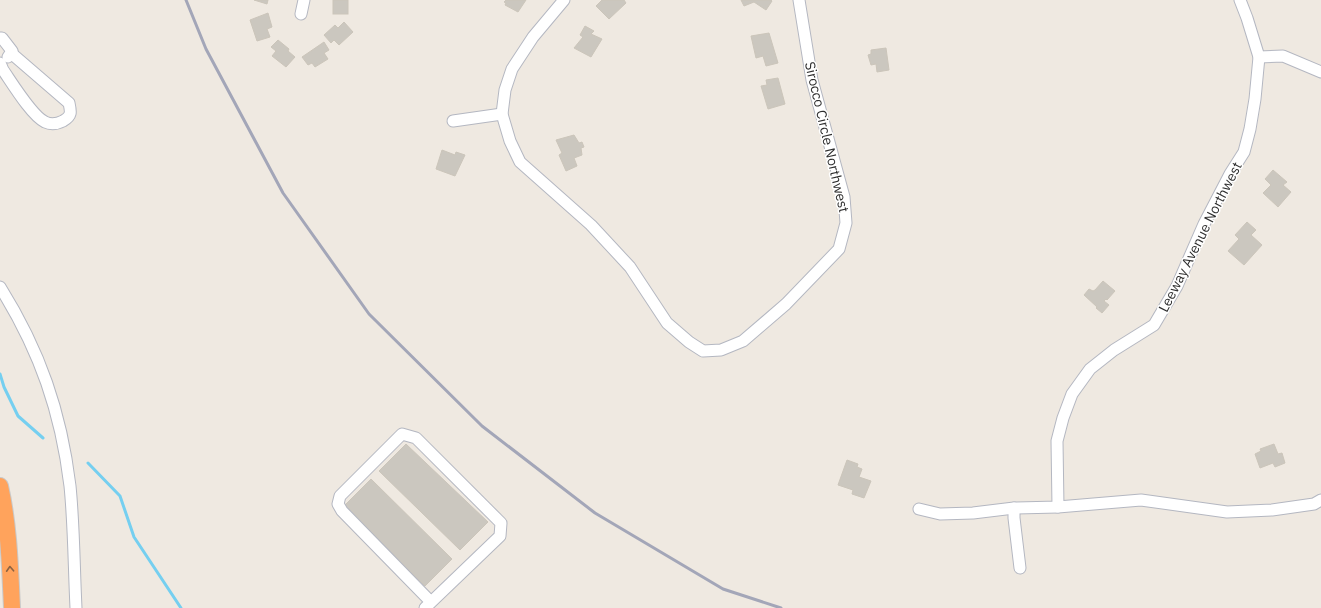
<svg xmlns="http://www.w3.org/2000/svg" width="1321" height="608" viewBox="0 0 1321 608" font-family="'IBM Plex Sans',sans-serif">
<rect width="100%" height="100%" fill="#efe9e1"/>
<g fill="none" stroke-linecap="round" stroke-linejoin="round">
<g stroke="#75cff0" stroke-width="3">
<polyline points="0,374 4,387 18,416 43,438"/>
<polyline points="88,463 120,496 134,537 181,608"/>
</g>
</g>
<g fill="#cbc7bf" stroke="#cbc5ba">
<polygon points="254,0 268,0 267,4"/>
<rect x="333" y="0" width="15" height="14"/>
<polygon points="506,0 526,0 518,12 505,5 506,3 504,2"/>
<polygon points="602,0 624,0 626,3 609,19 596,6"/>
<polygon points="741,0 771,0 772,1 766,10 754,2 744,6"/>
<polygon points="268,13 272,27 267,29 270,37 257,41 250,20"/>
<polygon points="344,22 353,32 339,45 334,40 331,43 324,35 335,25 338,28"/>
<polygon points="585,26 594,31 591,34 602,39 591,57 574,48 583,37 580,35"/>
<polygon points="769,33 778,63 766,66 763,56 756,58 751,36"/>
<polygon points="278,40 289,49 288,51 295,57 286,67 272,56 276,51 271,47"/>
<polygon points="324,42 329,50 324,53 328,59 315,67 312,63 308,65 302,57"/>
<polygon points="886,48 889,70 877,72 876,64 871,65 868,55 871,54 871,50"/>
<polygon points="778,78 785,104 768,109 761,86 767,85 766,80"/>
<polygon points="574,135 579,143 582,142 584,147 581,148 582,155 574,158 577,166 566,171 559,155 562,153 556,140"/>
<polygon points="442,150 455,155 456,152 465,155 455,176 436,169"/>
<polygon points="1273,170 1287,182 1283,185 1291,192 1278,207 1263,193 1271,185 1265,179"/>
<polygon points="1247,222 1256,230 1251,235 1262,245 1244,265 1228,251 1239,239 1235,235"/>
<polygon points="1103,281 1115,291 1107,300 1106,299 1104,301 1109,305 1102,313 1096,308 1097,307 1084,295 1089,289 1093,291 1095,290"/>
<polygon points="406,444 488,522 460,550 379,471"/>
<polygon points="1274,444 1278,454 1282,453 1285,463 1275,467 1273,463 1260,468 1255,454 1261,451 1260,449"/>
<polygon points="847,460 858,464 857,467 862,469 859,477 871,481 864,498 852,494 853,490 838,485"/>
<polygon points="371,479 452,559 425,586 344,506"/>
</g>
<g fill="none" stroke-linecap="round" stroke-linejoin="round">
<g stroke="#b4b7c1" stroke-width="13">
<g id="minor">
<polyline points="564,0 533,37 512,69 505,90 502,114 510,141 520,162 591,225 630,267 667,323 689,342 703,351 721,350 743,341 786,304 839,249 846,223 844,197 812,80 799,0"/>
<polyline points="301,14 304,0"/>
<polyline points="0,38 2,38 12,51 8,57"/>
<polyline points="1259,57 1283,56 1321,72"/>
<path d="M0,63L3,70C12,83 32,116 45,122C51,125 57,124 63,121C72,116 71,112 69,103L11,53"/>
<polyline points="453,121 502,114"/>
<path d="M0,287C40,351 61,412 70,486C74,526 74,568 76,608"/>
<polyline points="1058,507 1057,441 1063,418 1072,394 1090,369 1114,350 1154,325 1177,286 1204,224 1230,174 1244,152 1250,129 1255,99 1259,57 1247,18 1240,0"/>
<polyline points="1014,508 1014,518 1020,568"/>
<polyline points="919,509 940,514 973,513 1014,508 1058,507 1141,500 1227,512 1272,510 1314,504 1321,500"/>
<polyline points="425,608 500,536 501,523 416,438 402,434 340,496 338,504 342,511 431,602"/>
</g>
</g>
<g stroke="#c9c9c9" stroke-width="18">
<path id="highway" d="M0,486C9,526 10,567 12,608"/>
</g>
<use href="#minor" stroke="#fff" stroke-width="11"/>
<use href="#highway" stroke="#ffa35c" stroke-width="16"/>
<polyline stroke="#a3a6b8" stroke-width="3" points="186,0 206,49 283,193 369,314 482,426 595,513 723,589 781,608"/>
</g>
<defs><path id="oneway-chevron" d="M-2-3.5L2.5 0L-2 3.5" fill="none" stroke-width="1.6" stroke-linecap="round" stroke-linejoin="round"/></defs>
<use stroke="#8c6343" href="#oneway-chevron" transform="translate(10 569) rotate(-93)"/>
<g text-anchor="middle" dominant-baseline="central" stroke-width="3" stroke-linejoin="round" paint-order="stroke">
<g font-size="14" fill="#2e2e2e" stroke="#fff">
<text transform="translate(827 137) rotate(77)">Sirocco Circle Northwest</text>
<text transform="translate(1200 237) rotate(-63)">Leeway Avenue Northwest</text>
</g>
</g>
</svg>
